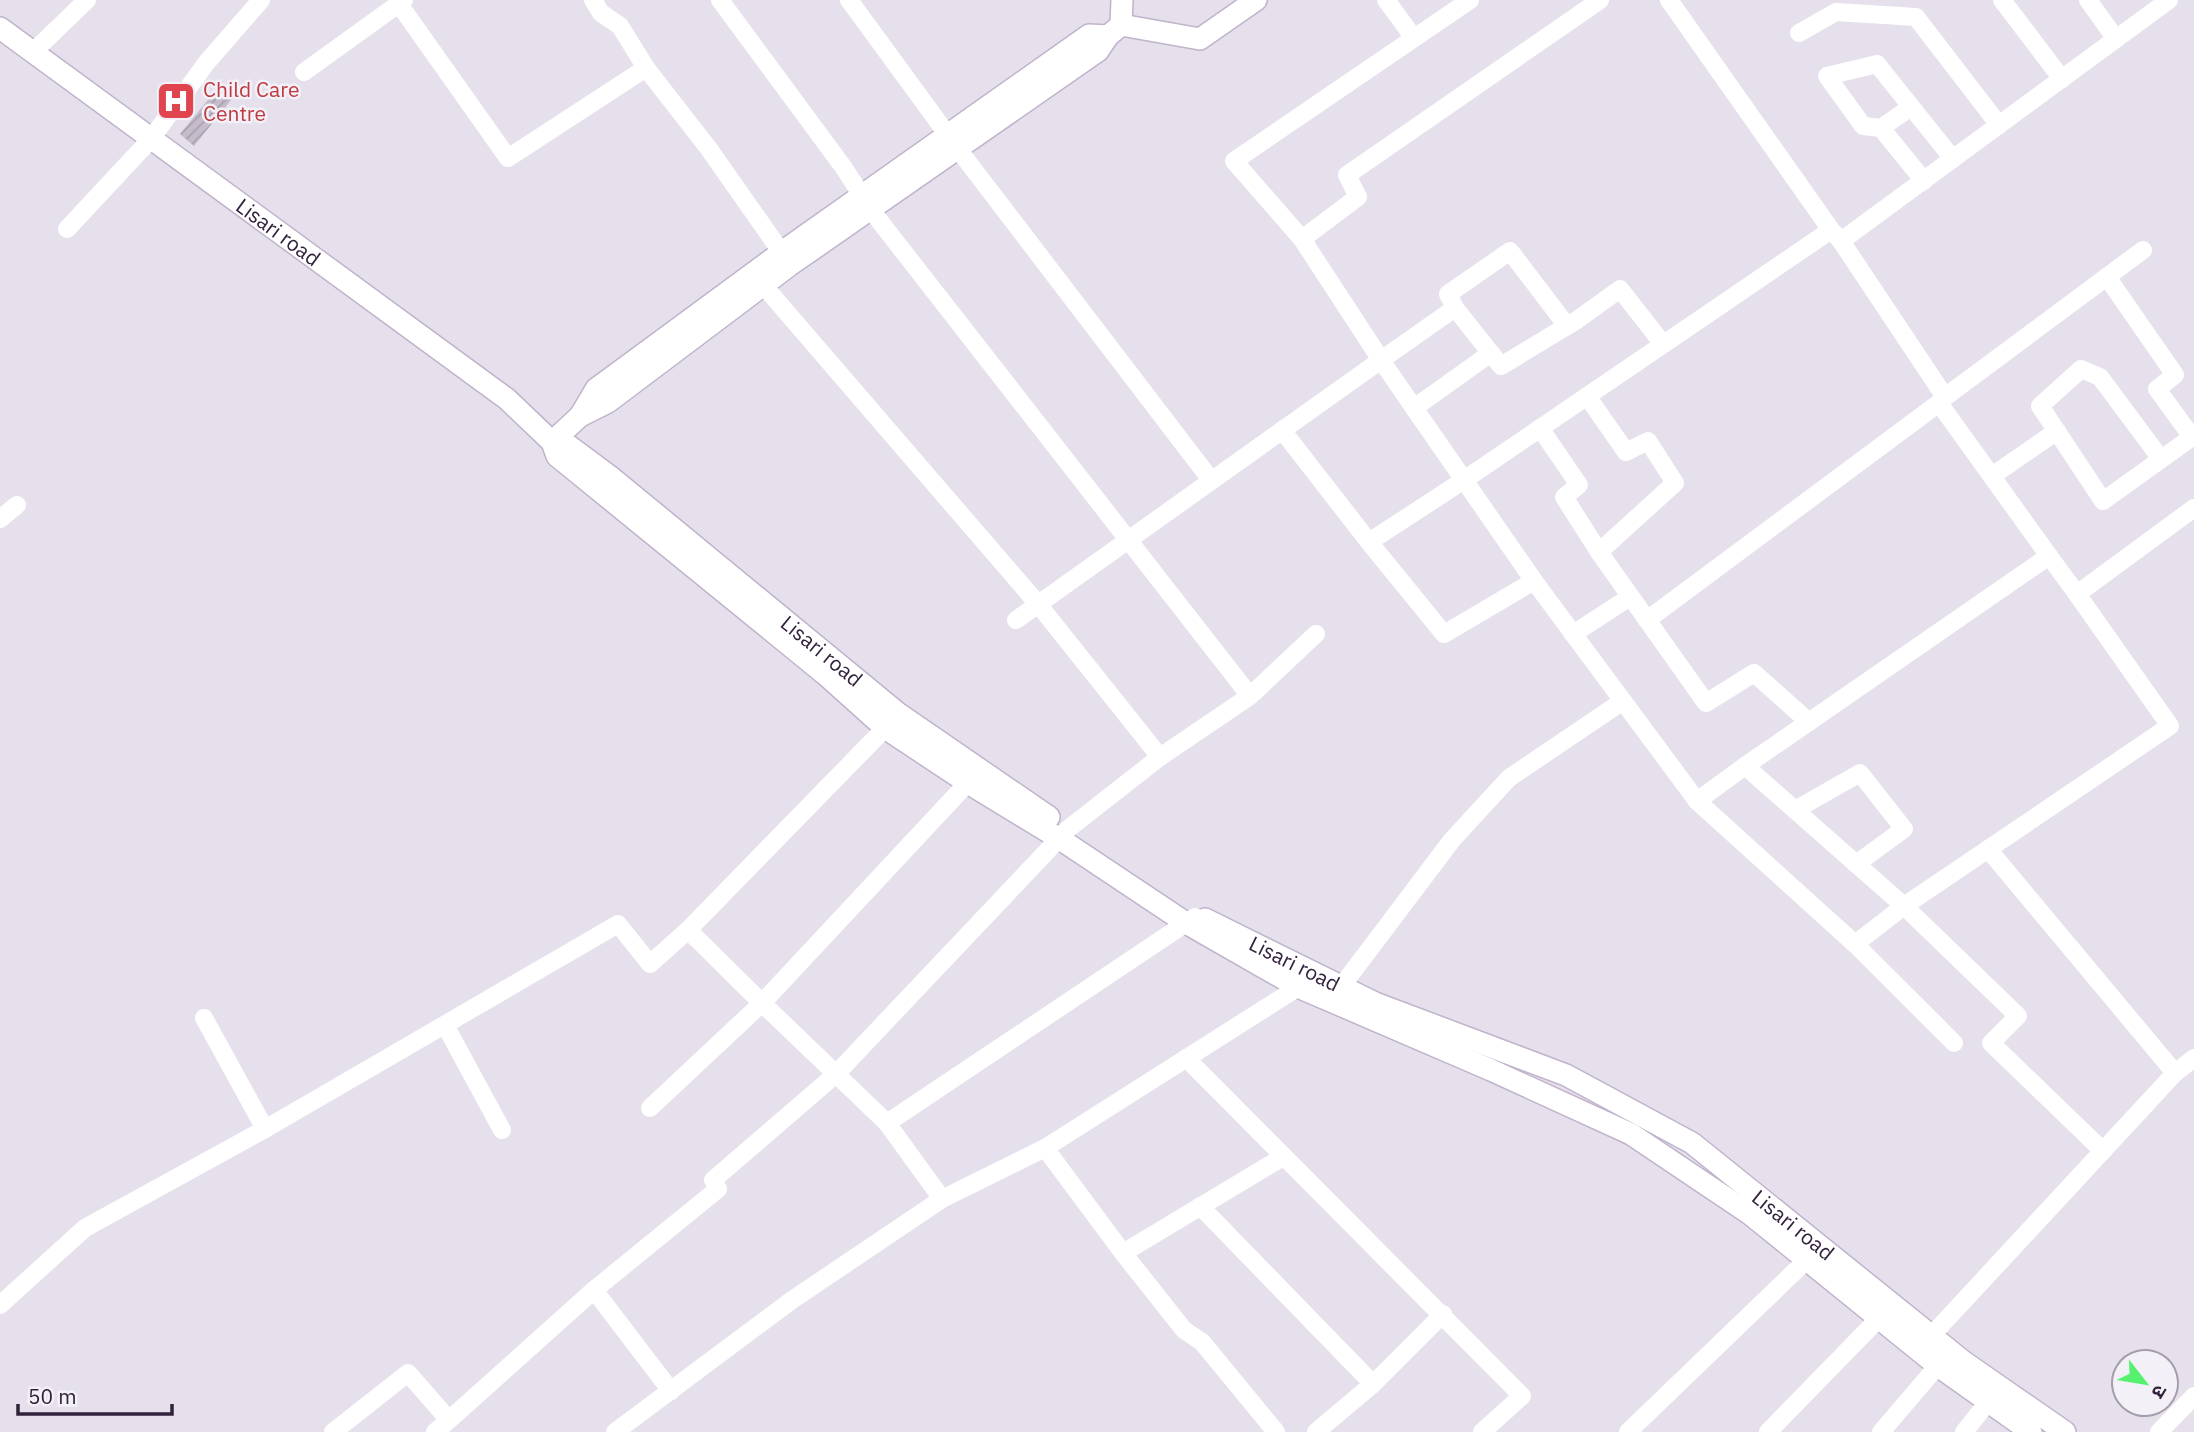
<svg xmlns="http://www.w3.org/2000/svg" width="2194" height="1432" viewBox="0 0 2194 1432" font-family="'IBM Plex Sans','Noto Sans Devanagari',sans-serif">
<defs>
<pattern id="building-hatch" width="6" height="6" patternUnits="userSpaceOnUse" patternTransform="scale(1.75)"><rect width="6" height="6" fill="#c4bccb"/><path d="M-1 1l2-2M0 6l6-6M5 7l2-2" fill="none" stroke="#a9a1af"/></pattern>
</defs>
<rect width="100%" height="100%" fill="#e5e0eb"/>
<polygon fill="url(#building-hatch)" points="221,84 235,95 194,146 180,134"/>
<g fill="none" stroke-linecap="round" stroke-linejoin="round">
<g stroke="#c0b3cb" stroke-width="24">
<g id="secondary">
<polyline points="1121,25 1200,39 1256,0"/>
<path id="s1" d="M0,28L507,399L552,442L557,456L826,675L885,728L968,783L1060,839L1186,923L1298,987L1491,1070L1631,1134L1750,1214L1938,1366L2031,1432"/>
<polyline points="580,416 608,402 790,265 1098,51 1108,36 1121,25 1122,0"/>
<path id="s2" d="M552,442L569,446L612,478L899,714L1049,817"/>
<polyline points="552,442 580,416 596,389 782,252 1089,35 1108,36"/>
<path id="s3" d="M1205,919L1375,1003L1566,1075L1692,1143L1964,1362L2065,1432"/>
</g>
</g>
<g stroke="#fff" stroke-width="18">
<polyline points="593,0 601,13 620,26 646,68 709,149 789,263"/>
<polyline points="720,0 844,168 871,210 1250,696 1160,757"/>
<polyline points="849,0 958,149 1211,480"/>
<polyline points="1386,0 1414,38"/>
<polyline points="2002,0 2062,79"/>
<polyline points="2088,0 2116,39"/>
<polyline points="399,4 508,158 646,68"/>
<polyline points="1799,33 1836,12 1916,17 1999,125"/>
<polyline points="33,52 87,0"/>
<polyline points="304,72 404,0"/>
<polyline points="1881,128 1911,107"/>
<polyline points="1924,181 1881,128 1863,126 1827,76 1877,64 1953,159"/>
<polyline points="67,229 151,139 207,62 261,0"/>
<polyline points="1834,233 1841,241 1945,397 1939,403"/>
<polyline points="1302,239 1234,161 1470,0"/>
<polyline points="1841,241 2169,0"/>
<polyline points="2107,277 2175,375 2157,389 2192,437 2194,435"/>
<polyline points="763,285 1038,604 1160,757 1068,829 836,1074 887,1123"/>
<polyline points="1455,308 1501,366 1577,320 1620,289 1663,344"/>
<polyline points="1491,353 1414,408 1381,360 1455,308 1448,294 1510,251 1567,326"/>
<polyline points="1945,397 2143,250"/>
<polyline points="1414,408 1464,480 1831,230 1669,0"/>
<polyline points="1540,428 1579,485 1564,497 1599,552 1675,483 1648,441 1626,452 1587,396"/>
<polyline points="1282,430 1369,542 1464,480 1534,581 1444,634 1369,542"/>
<polyline points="2161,459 2100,377 2081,369 2040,406 2103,501 2192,437"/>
<polyline points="1992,476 2057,431"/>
<polyline points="0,519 17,505"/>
<polyline points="1599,552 1706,703 1754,673 1809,722"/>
<polyline points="2049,556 2077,594"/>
<polyline points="1534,581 1697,801 1745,766"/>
<polyline points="1016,620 1381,360 1302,239 1358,197 1347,175 1600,0"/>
<polyline points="1647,620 1939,403 2049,556 1745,766 1904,906 2170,726 2077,594 2194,508"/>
<polyline points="1573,634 1630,597"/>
<polyline points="1250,696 1316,634"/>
<polyline points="1697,801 1855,944 1904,906 2018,1016 1991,1043 2103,1151"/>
<polyline points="1795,810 1860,773 1904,829 1856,864"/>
<polyline points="1988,849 2175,1073"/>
<polyline points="1855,944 1954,1043"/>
<polyline points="1341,987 1452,840 1509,778 1623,701"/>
<polyline points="204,1018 265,1129"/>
<polyline points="445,1025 502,1130"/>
<polyline points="1186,1058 1522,1396 1482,1432"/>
<polyline points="650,1108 762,1003 688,930 894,719"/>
<polyline points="1045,1148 1123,1253 1184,1330 1202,1342 1276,1432"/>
<polyline points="942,1199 887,1123 1195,917"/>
<polyline points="1200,1206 1373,1384"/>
<polyline points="1123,1253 1283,1157"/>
<polyline points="0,1305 85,1228 265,1129 618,924 650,964 688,930"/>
<polyline points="1932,1335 2175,1073 2194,1058"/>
<polyline points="671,1391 594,1290 718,1189 713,1180 836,1074 762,1003 975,775"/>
<polyline points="333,1432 408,1373 449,1420 594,1290"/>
<polyline points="435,1432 449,1420"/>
<polyline points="615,1432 792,1300 942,1199 1045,1148 1308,981"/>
<polyline points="1316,1432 1373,1384 1443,1314"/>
<polyline points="1628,1432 1816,1251"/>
<polyline points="1768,1432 1888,1309"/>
<polyline points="1881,1432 1946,1356"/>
<polyline points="1964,1432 1996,1392"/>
<polyline points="2159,1432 2194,1396"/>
</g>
<use href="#secondary" stroke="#fff" stroke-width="21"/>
</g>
<defs>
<g id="hospital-square" transform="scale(2.0125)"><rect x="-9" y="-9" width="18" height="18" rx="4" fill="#e0444e" stroke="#f3f0f7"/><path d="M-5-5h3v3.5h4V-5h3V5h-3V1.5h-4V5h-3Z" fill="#fff"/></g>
</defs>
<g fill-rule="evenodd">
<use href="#hospital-square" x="176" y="101"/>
</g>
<g text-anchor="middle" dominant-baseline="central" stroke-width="5" stroke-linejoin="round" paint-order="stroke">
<g font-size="21" fill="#be3a42" stroke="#f3f0f7" text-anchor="start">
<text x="203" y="89">Child Care<tspan x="203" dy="24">Centre</tspan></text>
</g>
<g font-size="21" fill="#32213b" stroke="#f3f0f7">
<text stroke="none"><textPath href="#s1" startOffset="345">Lisari road</textPath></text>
<text stroke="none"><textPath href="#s2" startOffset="343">Lisari road</textPath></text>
<text stroke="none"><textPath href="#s3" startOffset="100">Lisari road</textPath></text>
<text stroke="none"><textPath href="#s3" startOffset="667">Lisari road</textPath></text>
</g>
</g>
<g transform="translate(2145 1383) rotate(121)"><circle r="33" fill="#f3f0f7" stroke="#a69dac" stroke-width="2"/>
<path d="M0-5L12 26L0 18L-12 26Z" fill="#56f26f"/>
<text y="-10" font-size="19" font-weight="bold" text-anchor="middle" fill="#32213b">उ</text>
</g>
<path d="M18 1404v10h154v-10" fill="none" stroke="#32213b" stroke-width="3.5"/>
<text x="28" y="1404" font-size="21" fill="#32213b" stroke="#f3f0f7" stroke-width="5" paint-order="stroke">50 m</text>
</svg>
